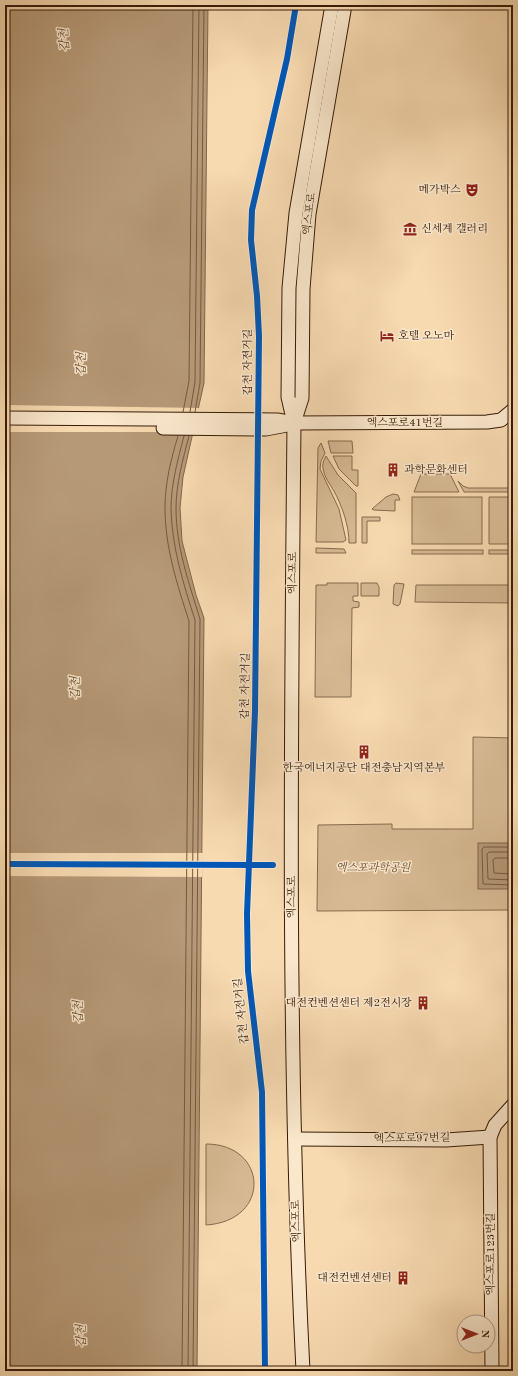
<svg xmlns="http://www.w3.org/2000/svg" width="518" height="1376" viewBox="0 0 518 1376" font-family="'Old Standard TT','Noto Serif KR',serif">
<rect width="100%" height="100%" fill="#f8dab1"/>
<filter id="stains"><feTurbulence type="fractalNoise" baseFrequency=".005" numOctaves="4"/><feColorMatrix values="0 0 0 0 .2 0 0 0 0 .09 0 0 0 0 .02 0 0 0 .5 -.17"/></filter>
<radialGradient id="worn" r=".72"><stop offset=".6" stop-color="#630" stop-opacity="0"/><stop offset="1" stop-color="#630" stop-opacity=".3"/></radialGradient>
<g fill="#d7ba94" stroke="#876a4d">
<polygon points="328,441 352,441 353,453 331,453"/>
<polygon points="321,443 325,453 321,461 320,469 339,509 346,540 343,542 316,542 318,448"/>
<path d="M326,456L338,475L356,493V543H349C349,525 342,506 334,491C330,484 324,477 323,468C322,464 324,460 326,456Z"/>
<polygon points="333,456 352,456 352,470 358,470 358,486 356,486 339,469"/>
<polygon points="421,474 450,474 459,492 414,492"/>
<polygon points="458,481 463,486 468,488 513,488 513,492 464,492"/>
<polygon points="393,494 398,495 400,500 395,500 395,511 374,510 372,509 386,497"/>
<rect x="412" y="497" width="70" height="47"/>
<polygon points="489,497 513,497 513,526 509,527 510,544 489,544"/>
<polygon points="362,517 380,517 380,521 367,521 367,543 362,543"/>
<polygon points="316,548 344,549 346,553 316,553"/>
<rect x="412" y="550" width="71" height="4"/>
<rect x="489" y="550" width="24" height="4"/>
<polygon points="327,583 358,583 358,596 353,596 353,601 359,602 359,607 352,608 351,697 315,697 316,585 327,585"/>
<polygon points="361,583 377,583 379,587 379,596 361,596"/>
<polygon points="396,583 404,584 400,604 398,606 393,604 394,585"/>
<polygon points="416,585 513,585 513,603 415,602"/>
<polygon points="473,737 513,738 513,910 317,911 318,825 392,824 392,829 473,829"/>
<path d="M206,1144C268,1144 272,1221 206,1225Z"/>
</g>
<g fill="#b69977" stroke="#83674a">
<polygon points="5,5 208,5 204,383 183,477 180,508 182,541 196,595 204,618 197,1371 5,1371"/>
<rect x="478" y="843" width="35" height="46"/>
</g>
<g fill="#f8dab1">
<polygon points="5,405 202,408 195,432 5,432"/>
<polygon points="5,853 203,853 202,877 5,876"/>
</g>
<g fill="none" stroke-linecap="round" stroke-linejoin="round">
<g stroke="#765a3e" stroke-width="1">
<polyline points="183,412 189,381 193,5"/>
<polyline points="190,412 195,382 199,5"/>
<polyline points="195,412 200,383 204,5"/>
<path d="M178,436C171,459 165,483 165,508C165,547 177,584 189,621L182,1371"/>
<path d="M184,436C178,459 171,484 171,509C172,547 183,583 195,620L188,1371"/>
<path d="M189,436C183,459 176,484 176,508C176,547 189,583 200,619L193,1371"/>
<polyline points="513,847 484,847 482,849 483,884 513,885"/>
<polyline points="513,852 489,852 487,854 488,879 513,880"/>
<polyline points="513,858 495,858 493,860 494,873 513,874"/>
</g>
<g stroke="#371b06" stroke-width="15">
<g id="secondary">
<polyline points="5,418 277,420 294,423 487,422 501,420 513,410"/>
<polyline points="294,423 302,398 303,289 309,214 345,5"/>
<polyline points="163,428 266,429 287,425"/>
<polyline points="295,1139 446,1140 490,1137"/>
<path d="M303,1371C287,1056 291,739 294,423L288,397L289,288L296,213L332,5"/>
<polyline points="492,1371 490,1137 495,1125 513,1105"/>
</g>
</g>
<use href="#secondary" stroke="#fae7cc" stroke-width="13"/>
<g stroke="#fae7cc" stroke-width="8">
<g id="cycleway">
<polyline points="5,864 273,865"/>
<polyline points="265,1371 262,1092 248,971 247,914 255,711 259,336 257,296 251,240 252,210 287,59 296,5"/>
</g>
</g>
<use href="#cycleway" stroke="#0057b8" stroke-width="6"/>
</g>
<defs>
<g id="theatre-bare" transform="scale(1.08)"><path d="M-5-5.5Q0-4 5-5.5V0Q5 5 0 6Q-5 5-5 0ZM-3.3-2.5H-1v1.5H-3.3ZM1-2.5H3.3v1.5H1ZM-2.8 1Q0 5.5 2.8 1Z" fill="#8f2418" stroke="#fae7cc" stroke-width="2.5" paint-order="stroke"/></g>
<g id="museum-bare" transform="scale(1.08)"><path d="M0-6L6-3V-2H-6V-3ZM-5-1h2V3h-2ZM-1-1h2V3h-2ZM3-1h2V3H3ZM-6 4H6V6H-6Z" fill="#8f2418" stroke="#fae7cc" stroke-width="2.5" paint-order="stroke"/></g>
<g id="hotel-bare" transform="scale(1.08)"><path d="M-6-4.5h1.5V1H6V5H4.5V3h-9V5H-6ZM-4 0a1.8 1.8 0 1 1 3.6 0ZM.5 0V-2.5h3Q6-2.5 6 0Z" fill="#8f2418" stroke="#fae7cc" stroke-width="2.5" paint-order="stroke"/></g>
<g id="building-bare" transform="scale(1.08)"><path d="M-4-6H4V6H1V3H-1V6H-4ZM-2.5-4.3h1.7v1.8h-1.7ZM.8-4.3h1.7v1.8H.8ZM-2.5-1h1.7V.8h-1.7ZM.8-1h1.7V.8H.8Z" fill="#8f2418" stroke="#fae7cc" stroke-width="2.5" paint-order="stroke"/></g>
</defs>
<g fill-rule="evenodd">
<use href="#theatre-bare" x="472" y="190"/>
<use href="#museum-bare" x="410" y="229"/>
<use href="#hotel-bare" x="387" y="336"/>
<use href="#building-bare" x="393" y="470"/>
<use href="#building-bare" x="364" y="752"/>
<use href="#building-bare" x="423" y="1003"/>
<use href="#building-bare" x="403" y="1278"/>
</g>
<g text-anchor="middle" dominant-baseline="central" stroke-width="3" stroke-linejoin="round" paint-order="stroke">
<g font-size="11" fill="#371b06" stroke="#fae7cc" text-anchor="end">
<text x="461" y="190">메가박스</text>
<text x="421" y="229" text-anchor="start">신세계 갤러리</text>
<text x="398" y="336" text-anchor="start">호텔 오노마</text>
<text x="404" y="470" text-anchor="start">과학문화센터</text>
<text x="364" y="768" text-anchor="middle">한국에너지공단 대전충남지역본부</text>
<text x="412" y="1003">대전컨벤션센터 제2전시장</text>
<text x="392" y="1278">대전컨벤션센터</text>
</g>
<g font-size="11" fill="#371b06" stroke="#fae7cc">
<text transform="translate(310 214) rotate(-83)">엑스포로</text>
<text transform="translate(248 362) rotate(-90)">갑천 자전거길</text>
<text x="405" y="423">엑스포로41번길</text>
<text transform="translate(293 573) rotate(-90)">엑스포로</text>
<text transform="translate(246 686) rotate(-89)">갑천 자전거길</text>
<text transform="translate(292 897) rotate(-90)">엑스포로</text>
<text transform="translate(242 1011) rotate(-96)">갑천 자전거길</text>
<text transform="translate(412 1139) rotate(-1)">엑스포로97번길</text>
<text transform="translate(297 1221) rotate(-92)">엑스포로</text>
<text transform="translate(491 1254) rotate(-90)">엑스포로123번길</text>
</g>
<g font-size="11" font-style="italic" fill="#674b31" stroke="#fae7cc">
<text x="373" y="868">엑스포과학공원</text>
</g>
<g font-size="12" font-style="italic" fill="#63472e" stroke="#fae7cc">
<text transform="translate(65 40) rotate(-94)">갑천</text>
<text transform="translate(82 364) rotate(-89)">갑천</text>
<text transform="translate(76 688) rotate(-90)">갑천</text>
<text transform="translate(79 1012) rotate(-91)">갑천</text>
<text transform="translate(82 1336) rotate(-91)">갑천</text>
</g>
</g>
<rect width="518" height="1376" fill="none" stroke="#f8dab1" stroke-width="20"/>
<rect x="6" y="6" width="506" height="1364" fill="none" stroke="#371b06" stroke-width="2"/>
<rect x="10" y="10" width="498" height="1356" fill="none" stroke="#371b06"/>
<g transform="translate(476 1334) rotate(90)"><circle r="19" fill="#fae7cc" stroke="#ac957d"/>
<path d="M0-3L7 15L0 10L-7 15Z" fill="#8f2418"/>
<text y="-6" font-size="11" font-weight="bold" text-anchor="middle" fill="#371b06">N</text>
</g>
<rect width="100%" height="100%" filter="url(#stains)"/>
<rect width="100%" height="100%" fill="url(#worn)"/>
</svg>
